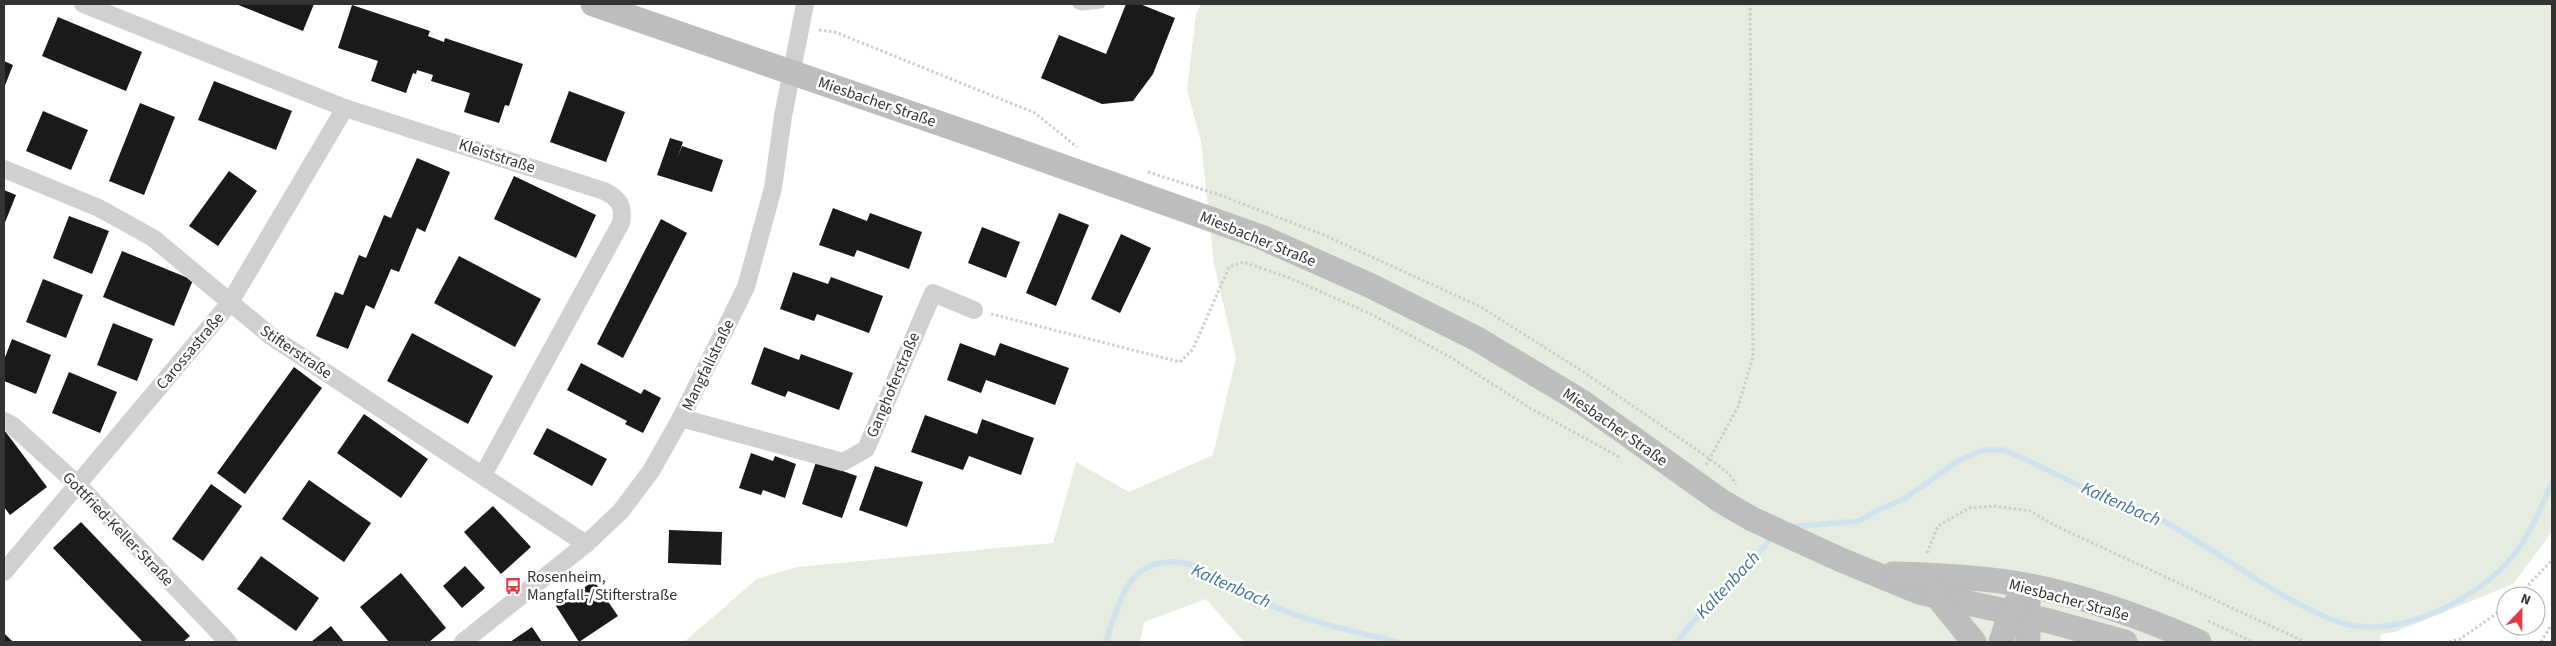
<svg xmlns="http://www.w3.org/2000/svg" width="2556" height="646" viewBox="0 0 2556 646" font-family="'Source Sans 3',sans-serif">
<rect width="100%" height="100%" fill="#fff"/>
<polygon fill="#e6ecdf" points="1201,4 2552,4 2552,532 2513,584 2395,632 2380,635 2381,642 1244,642 1206,599 1144,622 1140,642 684,642 757,579 797,567 1053,543 1076,462 1129,492 1213,455 1236,358 1214,264 1201,141 1187,90 1196,15"/>
<g fill="none" stroke-linecap="round" stroke-linejoin="round">
<g stroke="#cfe2ee" stroke-width="5.5">
<path d="M1790,527L1859,521L1878,510L1904,499L1958,461L1984,450H2004C2031,461 2056,475 2083,487C2108,498 2136,506 2160,519C2218,551 2272,595 2333,620C2390,643 2469,604 2508,562C2528,540 2540,510 2552,483"/>
<path d="M1106,642C1114,619 1123,575 1151,566C1157,563 1170,561 1177,562C1203,564 1226,586 1249,596C1297,619 1347,630 1398,642"/>
<polyline points="1677,642 1709,602 1726,591 1774,535"/>
</g>
</g>
<g fill="#1a1a1a">
<polygon points="236,4 314,4 303,31"/>
<polygon points="1126,4 1140,4 1175,18 1153,74 1133,101 1102,104 1041,78 1059,35 1106,54"/>
<polygon points="352,5 430,31 428,36 444,42 445,38 523,64 509,106 505,105 499,123 464,112 470,93 431,81 433,75 417,70 416,74 413,73 406,93 371,81 378,61 338,48"/>
<polygon points="58,17 142,52 126,91 42,56"/>
<polygon points="4,61 13,65 4,88"/>
<polygon points="214,81 292,111 276,150 198,120"/>
<polygon points="569,91 625,112 606,162 550,142"/>
<polygon points="140,103 175,117 144,195 109,181"/>
<polygon points="43,111 88,130 71,170 26,151"/>
<polygon points="670,138 683,142 677,159 682,146 723,160 712,192 657,175"/>
<polygon points="417,158 450,172 425,232 417,228 399,272 391,269 374,309 366,305 348,349 316,336 335,292 343,295 359,255 366,258 384,215 391,218"/>
<polygon points="229,171 257,191 218,246 189,226"/>
<polygon points="514,176 596,215 576,258 494,219"/>
<polygon points="4,190 16,195 4,225"/>
<polygon points="833,208 867,221 870,213 922,232 909,269 857,250 854,257 819,245"/>
<polygon points="1059,213 1089,225 1056,306 1026,293"/>
<polygon points="69,216 109,231 92,274 53,258"/>
<polygon points="661,219 687,233 623,358 597,344"/>
<polygon points="982,227 1020,242 1006,278 968,263"/>
<polygon points="1121,234 1151,248 1120,313 1091,299"/>
<polygon points="122,251 193,280 174,326 103,297"/>
<polygon points="459,256 541,299 515,347 434,303"/>
<polygon points="793,272 828,284 831,277 883,296 869,333 817,314 814,321 780,309"/>
<polygon points="43,279 83,295 66,338 26,322"/>
<polygon points="113,323 153,339 137,381 97,365"/>
<polygon points="412,333 493,376 468,424 387,381"/>
<polygon points="12,339 51,355 36,394 4,381 4,360"/>
<polygon points="960,343 995,356 1000,343 1069,368 1055,405 986,380 981,393 947,380"/>
<polygon points="764,347 799,360 801,354 853,373 839,410 788,391 785,397 751,384"/>
<polygon points="581,363 641,394 644,389 661,398 643,433 625,424 627,421 567,390"/>
<polygon points="294,367 322,388 245,494 217,473"/>
<polygon points="69,372 117,392 100,433 52,413"/>
<polygon points="364,414 428,459 401,498 337,453"/>
<polygon points="925,415 977,434 982,419 1034,438 1021,475 969,456 963,470 911,452"/>
<polygon points="547,428 607,459 592,486 533,454"/>
<polygon points="5,431 47,487 10,515 4,507"/>
<polygon points="751,453 773,461 775,456 796,464 785,498 763,490 761,495 739,488"/>
<polygon points="816,462 857,476 842,518 802,504"/>
<polygon points="875,466 923,482 907,527 859,510"/>
<polygon points="309,480 371,523 344,562 282,519"/>
<polygon points="211,484 242,506 203,561 172,539"/>
<polygon points="493,506 531,547 501,574 464,532"/>
<polygon points="81,522 190,636 183,642 143,642 53,548"/>
<polygon points="669,530 722,532 721,565 668,563"/>
<polygon points="261,556 319,598 296,631 237,589"/>
<polygon points="465,566 485,588 462,608 443,586"/>
<polygon points="401,573 446,628 429,642 389,642 360,607"/>
<polygon points="594,581 618,616 579,642 556,606"/>
<polygon points="331,626 344,642 311,642"/>
<polygon points="532,627 542,642 510,642"/>
<polygon points="4,633 11,640 14,642 4,642"/>
</g>
<g fill="none" stroke-linecap="round" stroke-linejoin="round">
<g stroke="#cdcdcd" stroke-width="3" stroke-dasharray="2.5 2.5" stroke-linecap="butt">
<polyline points="819,30 835,32 1035,113 1077,147"/>
<polyline points="1148,172 1217,194 1324,235 1481,307 1582,371 1710,459 1729,474 1736,484"/>
<polyline points="991,314 1180,362 1193,349 1229,267 1243,262 1290,278 1371,314 1450,357 1530,408 1621,458"/>
<polyline points="1706,465 1738,407 1753,357 1750,4"/>
<polyline points="1927,553 1938,526 1969,508 1994,506 2030,511 2054,525 2305,642"/>
<polyline points="2518,596 2552,560"/>
<polyline points="2208,621 2253,642"/>
<polyline points="2449,642 2460,639 2506,607"/>
<polyline points="2541,642 2552,624"/>
</g>
<polyline stroke="#d0d0d0" stroke-width="9" points="1077,4 1082,6 1101,4"/>
<g stroke="#d0d0d0" stroke-width="18">
<path d="M83,4L345,108L604,191C620,199 624,206 621,223L483,475"/>
<polyline points="4,169 99,208 153,238 272,337 586,544"/>
<polyline points="681,418 843,462 866,449 933,293 974,310"/>
<polyline points="4,421 12,425 78,485 228,642"/>
<polyline points="4,572 229,304 345,108"/>
<polyline points="463,642 586,544 621,511 651,471 681,418 746,287 773,188 783,116 805,4"/>
</g>
<g stroke="#bdbdbd" stroke-width="25">
<polyline points="593,4 988,140 1261,237 1369,285 1477,339 1582,402 1721,501 1752,519 1839,559 1919,592 2049,621 2125,642"/>
<path d="M1893,574C1937,575 1982,577 2025,585C2084,596 2144,618 2199,642"/>
<polyline points="1936,595 1974,642"/>
<polyline points="2028,601 2028,642"/>
<polyline points="2001,642 2011,612 2019,598"/>
</g>
</g>
<defs>
<g id="bus-bare" transform="scale(1.35)"><path d="M-5-6H5V4H4V6H2V4H-2V6H-4V4H-5ZM-3.5-4V0h7V-4ZM-3.5 1.2v1.5H-2V1.2ZM2 1.2v1.5H3.5V1.2Z" fill="#e63946" stroke="#fff" stroke-width="2.5" paint-order="stroke"/></g>
</defs>
<g fill-rule="evenodd">
<use href="#bus-bare" x="513" y="586"/>
</g>
<g text-anchor="middle" dominant-baseline="central" stroke-width="5" stroke-linejoin="round" paint-order="stroke">
<g font-size="16" fill="#333" stroke="#fff">
<text transform="translate(877 102) rotate(19)">Miesbacher Straße</text>
<text transform="translate(497 156) rotate(18)">Kleiststraße</text>
<text transform="translate(1258 239) rotate(22)">Miesbacher Straße</text>
<text transform="translate(190 351) rotate(-50)">Carossastraße</text>
<text transform="translate(296 352) rotate(34)">Stifterstraße</text>
<text transform="translate(708 365) rotate(-64)">Mangfallstraße</text>
<text transform="translate(893 385) rotate(-67)">Ganghoferstraße</text>
<text transform="translate(1615 427) rotate(35)">Miesbacher Straße</text>
<text transform="translate(118 529) rotate(46)">Gottfried-Keller-Straße</text>
<text transform="translate(2069 600) rotate(15)">Miesbacher Straße</text>
</g>
<g font-size="16" fill="#333" stroke="#fff" text-anchor="start">
<text x="527" y="577">Rosenheim,<tspan x="527" dy="18">Mangfall-/Stifterstraße</tspan></text>
</g>
<g font-size="18" font-style="italic" fill="#3f7597" stroke="#fff">
<text transform="translate(2121 504) rotate(24)">Kaltenbach</text>
<text transform="translate(1728 585) rotate(-47)">Kaltenbach</text>
<text transform="translate(1231 586) rotate(24)">Kaltenbach</text>
</g>
</g>
<rect width="2556" height="646" fill="none" stroke="#333333" stroke-width="10"/>
<g transform="translate(2521 611) rotate(22)"><circle r="24" fill="#ffffff" stroke="#adadad"/>
<path d="M0-4L9 19L0 12L-9 19Z" fill="#e63946"/>
<text y="-8" font-size="14" font-weight="bold" text-anchor="middle" fill="#333333">N</text>
</g>
</svg>
